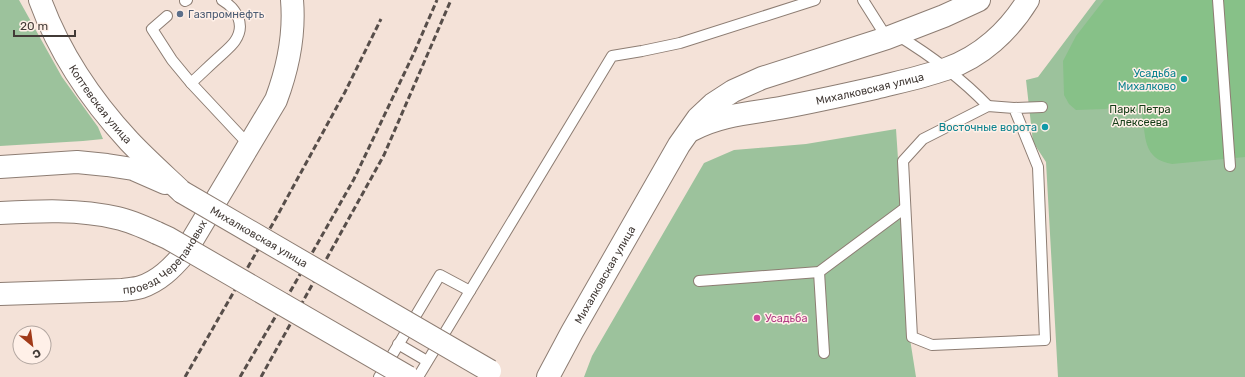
<svg xmlns="http://www.w3.org/2000/svg" width="1245" height="377" viewBox="0 0 1245 377" font-family="Rubik,sans-serif">
<rect width="100%" height="100%" fill="#f4e2d8"/>
<g fill="#9cc29c">
<polygon points="0,0 19,0 62,77 98,127 103,139 83,141 0,146"/>
<polygon points="1096,0 1245,0 1245,377 1058,377 1046,162 1033,142 1026,80 1038,77"/>
<polygon points="896,129 910,339 916,377 584,377 592,356 704,163 734,150 806,144"/>
</g>
<path fill="#87c188" d="M1104,0H1245V157L1172,164C1142,159 1146,136 1142,113L1134,107L1124,106L1105,109L1076,110L1069,104L1064,95L1063,61L1076,36Z"/>
<g fill="none" stroke-linecap="round" stroke-linejoin="round">
<g stroke="#8d7d73" stroke-width="12">
<g id="lane">
<polyline points="863,0 887,38"/>
<polyline points="1218,0 1230,166"/>
<polyline points="185,1 187,0"/>
<path d="M167,16L152,29L172,60L191,83C200,75 209,66 218,58C223,53 231,47 235,41C246,25 237,9 222,0"/>
<path d="M897,35C930,55 961,78 988,106"/>
<polyline points="191,83 249,145"/>
<polyline points="1014,108 1038,167 1045,340 932,345 912,337 903,161 923,139 988,106 1014,108 1042,107"/>
<polyline points="819,272 824,353"/>
<polyline points="699,281 819,272 905,208"/>
<polyline points="398,344 427,361"/>
<polyline points="379,377 440,275 470,291"/>
<polyline points="418,377 612,56 642,51 680,43 815,0"/>
</g>
</g>
<g stroke="#8d7d73" stroke-width="24">
<g id="secondary">
<path id="s1" d="M40,0C59,52 92,101 129,141C146,159 164,175 182,192"/>
<path id="s2" d="M692,130C719,115 751,113 780,108C812,102 844,95 875,88C899,82 923,77 946,69C981,57 1009,31 1028,0"/>
<polyline points="0,167 77,162 107,165 133,169 165,183"/>
<path d="M0,213C39,211 79,209 117,218C131,221 144,227 157,233"/>
<path id="s3" d="M0,294L122,290C128,289 135,289 141,287C159,281 172,268 184,254L276,100C288,68 295,35 292,0"/>
<path id="s4" d="M548,377L572,332L679,145L698,118L713,104L733,91L762,78L887,38L944,16L979,0"/>
</g>
</g>
<use href="#lane" stroke="#fff" stroke-width="10"/>
<use href="#secondary" stroke="#fff" stroke-width="22"/>
<g stroke="#574e4a" stroke-width="3" stroke-dasharray="6 3" stroke-linecap="butt">
<polyline points="185,377 276,218 345,92 381,19"/>
<polyline points="240,377 294,285 354,179 413,55 437,0"/>
<polyline points="261,377 384,155 451,0"/>
</g>
<g stroke="#8d7d73" stroke-width="24" stroke-linecap="butt">
<g id="secondary-bridge">
<path id="s5" d="M182,192L490,371"/>
<polyline points="157,233 168,238 408,377"/>
</g>
</g>
<use href="#secondary-bridge" stroke="#fff" stroke-width="22"/>
</g>
<circle fill="#5c6f8a" stroke="#fff0e8" stroke-width="1.5" cx="180" cy="14" r="4"/>
<g fill="#0f9aa8" stroke="#fff0e8" stroke-width="1.5">
<circle cx="1184" cy="79" r="4"/>
<circle cx="1045" cy="127" r="4"/>
</g>
<circle fill="#d1479c" stroke="#fff0e8" stroke-width="1.5" cx="757" cy="318" r="4"/>
<g text-anchor="middle" dominant-baseline="central" stroke-width="3" stroke-linejoin="round" paint-order="stroke">
<g font-size="11" fill="#4e5e75" stroke="#fff0e8" text-anchor="start">
<text x="188" y="14">Газпромнефть</text>
</g>
<g font-size="11" fill="#0d838f" stroke="#fff0e8" text-anchor="end">
<text x="1176" y="73">Усадьба<tspan x="1176" dy="13">Михалково</tspan></text>
<text x="1037" y="127">Восточные ворота</text>
</g>
<g font-size="11" fill="#423a36" stroke="#fff0e8">
<text stroke="none"><textPath href="#s2" startOffset="183">Михалковская улица</textPath></text>
<text stroke="none"><textPath href="#s1" startOffset="121">Коптевская улица</textPath></text>
<text stroke="none"><textPath href="#s5" startOffset="89">Михалковская улица</textPath></text>
<text stroke="none"><textPath href="#s3" startOffset="179">проезд Черепановых</textPath></text>
<text stroke="none"><textPath href="#s4" startOffset="117">Михалковская улица</textPath></text>
</g>
<g font-size="11" fill="#133c16" stroke="#fff0e8">
<text x="1140" y="109">Парк Петра<tspan x="1140" dy="13">Алексеева</tspan></text>
</g>
<g font-size="11" fill="#b23c85" stroke="#fff0e8" text-anchor="start">
<text x="765" y="318">Усадьба</text>
</g>
</g>
<g transform="translate(32 345) rotate(151)"><circle r="19" fill="#fff0e8" stroke="#b3a7a1"/>
<path d="M0-3L7 15L0 10L-7 15Z" fill="#a13a19"/>
<text y="-6" font-size="11" font-weight="bold" text-anchor="middle" fill="#423a36">С</text>
</g>
<path d="M14 30v6h61v-6" fill="none" stroke="#423a36" stroke-width="2"/>
<text x="20" y="30" font-size="12" fill="#423a36" stroke="#fff0e8" stroke-width="3" paint-order="stroke">20 m</text>
</svg>
